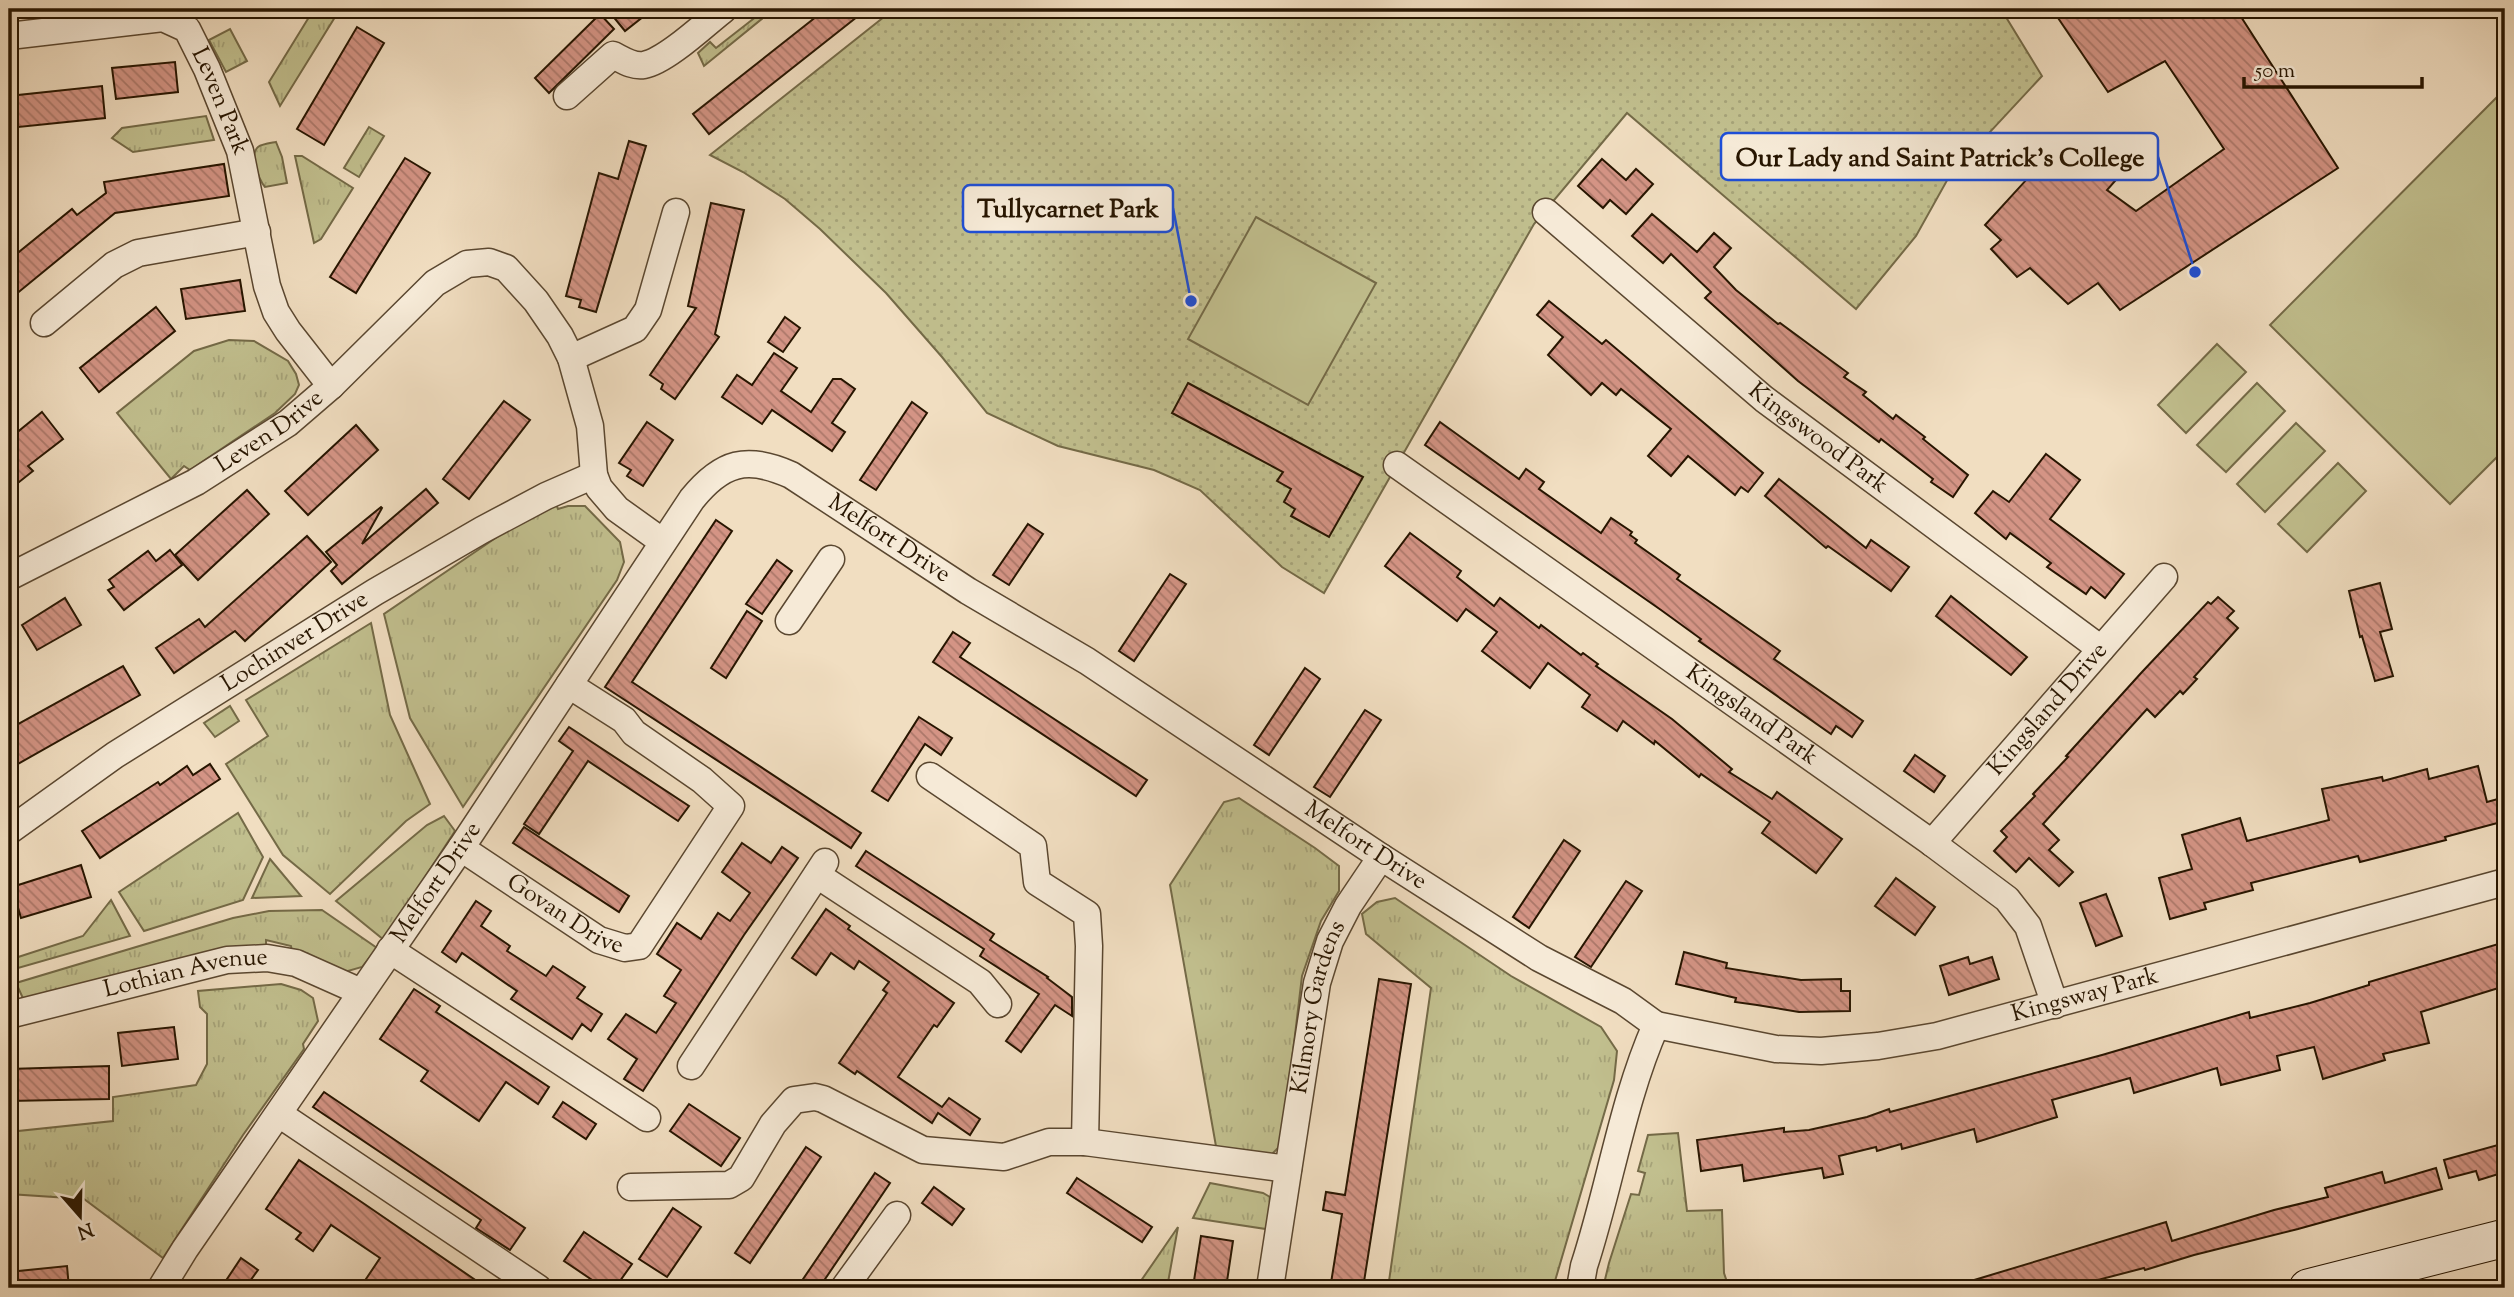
<svg xmlns="http://www.w3.org/2000/svg" width="2514" height="1297" viewBox="0 0 2514 1297" font-family="'Sorts Mill Goudy',serif">
<defs>
<pattern id="grass-tufts" width="24" height="20" patternUnits="userSpaceOnUse" patternTransform="scale(1.75)"><rect width="24" height="20" fill="#c1bf8e"/><path d="M3 7l-1-3M5 7V3M7 7l1-3M15 17l-1-3M17 17v-4M19 17l1-3" fill="none" stroke="#a6a379"/></pattern>
<pattern id="park-dots" width="8" height="8" patternUnits="userSpaceOnUse" patternTransform="scale(1.75)"><rect width="8" height="8" fill="#c1bf8e"/><path d="M2 2h.1M6 6h.1" fill="none" stroke="#a6a379" stroke-width="1.8" stroke-linecap="round"/></pattern>
<pattern id="building-back-hatch" width="6" height="6" patternUnits="userSpaceOnUse" patternTransform="scale(1.75)"><rect width="6" height="6" fill="#d49485"/><path d="M-1 5l2 2M0 0l6 6M5-1l2 2" fill="none" stroke="#ac786a"/></pattern>
</defs>
<rect width="100%" height="100%" fill="#f1dec1"/>
<filter id="stains"><feTurbulence type="fractalNoise" baseFrequency=".00286" numOctaves="4"/><feColorMatrix values="0 0 0 0 .2 0 0 0 0 .09 0 0 0 0 .02 0 0 0 .5 -.17"/></filter>
<radialGradient id="worn" r=".72"><stop offset=".6" stop-color="#630" stop-opacity="0"/><stop offset="1" stop-color="#630" stop-opacity=".3"/></radialGradient>
<g fill="url(#grass-tufts)" stroke="#746a47" stroke-width="2">
<polygon points="314,9 340,9 280,106 269,82"/>
<polygon points="766,9 774,9 704,66 698,53 710,42 716,48"/>
<polygon points="230,29 247,61 226,72 209,40"/>
<polygon points="206,116 214,140 133,152 112,138 122,128"/>
<polygon points="369,127 384,136 359,177 344,168"/>
<path d="M276,142L282,157L287,183L265,187C259,180 249,154 258,147C262,144 271,143 276,142Z"/>
<polygon points="295,156 302,156 353,188 321,239 314,243"/>
<polygon points="229,340 254,341 288,361 296,374 299,385 295,394 275,413 190,470 184,466 171,479 117,413 194,351"/>
<polygon points="556,504 558,509 568,506 585,506 620,542 624,562 617,580 463,807 410,718 384,614 500,535"/>
<polygon points="371,623 390,715 430,804 406,821 330,894 283,855 226,764 268,736 246,700"/>
<polygon points="230,706 239,721 215,737 204,723"/>
<polygon points="1239,798 1315,848 1339,866 1339,891 1321,921 1302,976 1282,1144 1271,1155 1217,1152 1170,885 1224,802"/>
<polygon points="238,813 263,857 243,900 144,931 119,892"/>
<polygon points="444,816 455,831 384,940 336,901 427,825"/>
<polygon points="270,859 301,896 252,898"/>
<polygon points="1395,898 1511,976 1601,1027 1617,1051 1614,1080 1555,1281 1557,1288 1388,1288 1431,988 1366,934 1362,914 1377,902"/>
<polygon points="111,900 130,936 11,970 9,960 83,936"/>
<polygon points="322,910 377,948 362,967 341,973 292,953 291,946 266,940 266,948 26,1005 16,983 233,918 269,911"/>
<polygon points="281,984 301,990 313,998 318,1021 303,1044 304,1049 243,1135 163,1258 84,1199 9,1194 9,1132 113,1121 113,1097 196,1085 207,1064 207,1014 200,1007 198,991"/>
<polygon points="1678,1133 1687,1211 1722,1210 1724,1273 1729,1288 1603,1288 1609,1263 1631,1194 1639,1195 1645,1173 1638,1171 1648,1135"/>
<polygon points="1210,1183 1263,1193 1270,1197 1271,1206 1266,1229 1193,1218"/>
<polygon points="1178,1227 1167,1288 1136,1288"/>
</g>
<polygon fill="url(#park-dots)" stroke="#746a47" stroke-width="2" points="894,9 2001,9 2042,76 1950,175 1916,236 1856,309 1627,113 1534,224 1324,593 1282,567 1200,490 1154,470 1058,446 987,413 942,357 886,293 820,229 785,199 743,172 710,155"/>
<g fill="#c1bf8e" stroke="#746a47" stroke-width="2">
<polygon points="2505,89 2505,449 2450,504 2270,325"/>
<polygon points="1256,217 1376,283 1308,405 1188,339"/>
<polygon points="2217,344 2246,372 2186,433 2158,405"/>
<polygon points="2257,383 2285,411 2226,472 2197,445"/>
<polygon points="2296,423 2325,451 2265,512 2237,484"/>
<polygon points="2338,463 2366,491 2307,552 2278,524"/>
</g>
<g fill="url(#building-back-hatch)" stroke="#271500" stroke-width="2">
<polygon points="607,9 653,9 625,31"/>
<polygon points="826,9 867,9 709,134 693,114"/>
<polygon points="2052,9 2236,9 2338,168 2120,310 2098,283 2068,304 2030,268 2017,277 1991,249 2001,240 1985,225 2059,144 2076,159 2093,145 2122,173 2107,190 2136,211 2224,149 2165,61 2108,92"/>
<polygon points="600,14 614,29 549,93 535,78"/>
<polygon points="357,27 384,43 324,145 297,129"/>
<polygon points="175,62 178,92 116,99 112,68"/>
<polygon points="102,86 105,118 9,128 9,96"/>
<polygon points="629,141 646,146 596,312 579,307 581,300 566,296 599,173 618,179"/>
<polygon points="405,158 430,173 356,293 330,277"/>
<polygon points="1602,159 1626,180 1636,169 1653,184 1626,214 1610,200 1603,208 1578,186"/>
<polygon points="224,164 229,196 115,213 9,300 9,260 72,209 77,215 106,193 104,182"/>
<polygon points="711,203 744,210 715,334 719,337 675,399 661,389 663,384 650,375 696,308 688,306"/>
<polygon points="1652,214 1697,252 1714,233 1731,248 1714,267 1736,290 1778,324 1780,323 1848,373 1844,377 1866,392 1863,395 1893,419 1896,415 1925,437 1923,439 1968,475 1953,497 1931,482 1933,479 1881,439 1879,442 1798,381 1705,298 1711,292 1671,254 1663,263 1632,236"/>
<polygon points="240,280 245,311 186,319 181,289"/>
<polygon points="1549,301 1602,344 1606,340 1763,473 1748,492 1741,487 1735,495 1688,456 1671,476 1648,456 1671,429 1621,389 1616,395 1602,383 1591,395 1548,355 1563,337 1537,315"/>
<polygon points="156,307 175,331 99,392 80,368"/>
<polygon points="785,317 800,328 783,352 768,342"/>
<polygon points="774,353 797,368 781,391 811,412 833,379 841,379 855,389 832,423 845,432 832,451 772,410 762,424 722,397 737,375 752,385"/>
<polygon points="1188,383 1363,477 1329,537 1291,516 1295,509 1284,502 1291,489 1277,481 1283,472 1172,413"/>
<polygon points="504,401 530,420 469,499 443,479"/>
<polygon points="912,402 927,413 876,490 860,480"/>
<polygon points="42,412 63,439 28,466 33,471 9,490 9,439"/>
<polygon points="647,422 673,440 643,486 627,476 631,470 619,463"/>
<polygon points="1440,422 1519,479 1526,469 1544,482 1539,489 1601,533 1611,518 1632,532 1630,535 1637,540 1635,543 1680,575 1677,579 1780,651 1774,659 1863,721 1852,737 1836,726 1831,734 1699,641 1701,639 1661,610 1425,445"/>
<polygon points="356,425 378,450 308,515 285,491"/>
<polygon points="2046,454 2080,480 2050,519 2124,574 2105,598 2091,587 2086,594 2047,567 2051,563 2010,533 2006,539 1975,513 1993,491 2009,502"/>
<polygon points="1779,479 1866,548 1871,540 1909,567 1891,591 1828,546 1826,548 1765,496"/>
<polygon points="426,489 438,503 342,584 331,571 337,565 326,552 381,507 382,508 362,544"/>
<polygon points="247,490 269,514 198,580 175,555"/>
<polygon points="716,520 732,531 632,682 861,833 851,848 605,687"/>
<polygon points="1028,524 1043,534 1009,585 993,575"/>
<polygon points="1410,533 1461,571 1457,577 1494,606 1500,598 1539,628 1541,625 1581,655 1583,653 1598,664 1596,666 1672,719 1732,769 1729,772 1772,799 1777,792 1842,839 1816,873 1762,833 1770,822 1701,774 1699,777 1655,741 1654,744 1623,721 1617,731 1582,707 1590,695 1548,663 1530,688 1482,651 1497,632 1466,609 1457,621 1385,566"/>
<polygon points="307,536 331,562 245,641 235,631 174,673 156,648 199,619 205,627"/>
<polygon points="170,550 182,565 124,610 108,590 114,587 109,580 148,551 156,561"/>
<polygon points="777,560 792,571 762,614 746,604"/>
<polygon points="1170,574 1186,584 1134,661 1119,651"/>
<polygon points="2380,583 2392,629 2380,632 2393,676 2375,681 2362,636 2360,637 2349,591"/>
<polygon points="1951,596 2027,657 2011,675 1936,616"/>
<polygon points="2218,597 2234,611 2227,618 2238,628 2194,677 2197,679 2183,694 2180,691 2155,717 2147,709 2043,824 2059,840 2049,850 2073,872 2059,886 2029,858 2016,872 1994,851 2007,837 2001,831 2035,796 2033,794 2068,757 2066,756 2142,672 2208,602 2211,604"/>
<polygon points="65,598 81,625 37,650 22,625"/>
<polygon points="747,611 762,621 726,678 711,668"/>
<polygon points="953,632 970,643 960,657 1147,780 1136,796 933,662"/>
<polygon points="123,666 140,695 9,769 9,729"/>
<polygon points="1305,668 1320,679 1269,755 1254,745"/>
<polygon points="1365,710 1381,720 1330,797 1314,787"/>
<polygon points="919,717 952,738 941,755 925,744 888,801 872,791"/>
<polygon points="569,727 689,806 678,821 588,761 539,834 524,824 573,751 559,741"/>
<polygon points="1915,755 1945,776 1934,792 1904,771"/>
<polygon points="210,764 220,779 100,858 82,831 158,782 160,785 187,766 193,775"/>
<polygon points="2478,766 2487,802 2505,797 2505,821 2445,837 2446,840 2360,862 2358,856 2251,883 2253,890 2204,903 2206,909 2170,919 2159,878 2192,869 2182,835 2240,818 2247,841 2329,820 2322,789 2382,777 2383,781 2427,769 2429,779"/>
<polygon points="524,827 629,896 619,912 513,843"/>
<polygon points="1564,840 1580,851 1529,928 1513,917"/>
<polygon points="742,843 771,863 782,847 798,858 744,935 643,1091 624,1079 637,1059 608,1039 626,1014 656,1033 676,1003 664,996 681,970 657,954 677,923 701,939 718,913 730,921 750,893 722,872"/>
<polygon points="866,851 994,934 990,940 1048,977 1047,978 1072,997 1072,1016 1055,1005 1021,1052 1006,1041 1039,994 980,956 984,949 856,866"/>
<polygon points="81,865 91,897 21,918 12,887"/>
<polygon points="1896,878 1935,907 1915,935 1875,906"/>
<polygon points="1626,881 1642,891 1591,967 1575,957"/>
<polygon points="2106,894 2122,936 2096,946 2080,903"/>
<polygon points="476,901 491,911 481,926 510,946 507,951 546,976 553,966 585,987 577,998 602,1014 591,1031 582,1024 572,1039 511,999 517,991 462,953 456,962 442,952"/>
<polygon points="826,909 850,926 848,929 954,1003 937,1027 934,1025 898,1077 942,1107 949,1098 980,1119 970,1135 938,1113 932,1123 857,1071 855,1074 839,1063 887,993 883,990 889,982 859,961 854,969 831,953 816,975 792,958"/>
<polygon points="2505,942 2505,986 2421,1012 2429,1043 2383,1054 2385,1060 2323,1079 2314,1047 2277,1056 2280,1070 2221,1085 2217,1068 2134,1093 2130,1078 2052,1100 2057,1117 1977,1142 1974,1129 1902,1149 1901,1144 1877,1151 1876,1147 1839,1156 1843,1174 1824,1178 1822,1168 1744,1181 1742,1165 1701,1171 1697,1140 1784,1128 1784,1132 1809,1130 1867,1117 1889,1109 1890,1112 2102,1055 2249,1012 2250,1018 2310,1003 2369,985 2369,982"/>
<polygon points="1684,952 1727,963 1726,968 1801,980 1841,979 1841,991 1850,991 1850,1011 1799,1012 1757,1005 1735,1002 1736,998 1676,984"/>
<polygon points="1968,957 1970,964 1992,957 1999,979 1949,995 1940,966"/>
<polygon points="1379,979 1411,984 1363,1288 1331,1283 1342,1214 1323,1210 1326,1192 1345,1195"/>
<polygon points="414,989 440,1006 436,1012 549,1087 538,1104 506,1082 479,1121 421,1081 428,1071 380,1039"/>
<polygon points="174,1027 178,1059 122,1066 118,1033"/>
<polygon points="109,1066 109,1099 9,1101 9,1069"/>
<polygon points="324,1092 525,1228 510,1250 476,1228 481,1220 313,1107"/>
<polygon points="563,1102 596,1124 586,1139 553,1117"/>
<polygon points="689,1104 740,1138 721,1166 670,1131"/>
<polygon points="2505,1143 2505,1172 2479,1180 2476,1171 2449,1178 2444,1160"/>
<polygon points="806,1147 821,1157 750,1263 735,1253"/>
<polygon points="299,1160 363,1203 487,1288 360,1288 380,1258 331,1225 313,1251 296,1239 301,1233 266,1209"/>
<polygon points="2436,1168 2442,1189 2298,1229 2194,1255 2145,1270 2144,1268 2067,1288 1962,1288 1961,1284 2166,1222 2172,1241 2274,1210 2328,1197 2325,1188 2382,1172 2385,1183"/>
<polygon points="875,1173 890,1183 819,1288 797,1288"/>
<polygon points="1077,1178 1152,1227 1142,1242 1067,1193"/>
<polygon points="934,1187 964,1209 952,1225 922,1203"/>
<polygon points="673,1208 701,1227 667,1277 639,1259"/>
<polygon points="584,1232 632,1264 615,1288 604,1288 564,1261"/>
<polygon points="1201,1236 1233,1241 1226,1288 1193,1287"/>
<polygon points="241,1258 258,1270 245,1288 221,1288"/>
<polygon points="67,1266 69,1288 9,1288 9,1272"/>
</g>
<g fill="none" stroke-linecap="round" stroke-linejoin="round">
<g stroke="#5a4730" stroke-width="29">
<g id="street">
<path id="s1" d="M9,36L163,18L187,29L207,69L240,151L267,286L276,312L288,331L331,386"/>
<path d="M567,96L613,55C623,60 633,67 644,65C666,61 705,24 724,9"/>
<path id="s2" d="M1546,212L1764,399L2101,649"/>
<polyline points="44,323 114,265 138,253 257,232"/>
<polyline points="571,358 635,329 648,310 676,212"/>
<path id="s3" d="M1397,465L1932,843L2007,899L2028,926L2055,1005"/>
<path id="s4" d="M9,577L196,482L288,423L331,386L435,283L467,264L489,262L506,268L536,301L560,336L571,358L590,426L594,475L599,488L617,509L663,542"/>
<polyline points="789,621 831,559"/>
<polyline points="930,776 1033,846 1037,882 1087,914 1089,946 1085,1142"/>
<path id="s5" d="M9,831L115,755L375,592L482,530L546,496L594,475"/>
<path id="s6" d="M1932,843L2164,577"/>
<path id="s7" d="M461,848L599,940L625,948L639,946L731,806L702,780L634,733L624,720L569,685"/>
<polyline points="817,875 980,982 998,1004"/>
<polyline points="390,950 647,1118"/>
<path id="s8" d="M9,1015L227,960L267,958L296,963L361,992"/>
<path id="s9" d="M1656,1025L1776,1049L1821,1051L1878,1046L1937,1036L2505,882"/>
<polyline points="691,1066 825,862"/>
<polyline points="279,1114 538,1288"/>
<polyline points="631,1187 729,1185 741,1178 773,1124 794,1100 815,1097 823,1099 923,1150 1004,1157 1049,1142 1085,1142 1288,1169"/>
<path id="s10" d="M161,1288L185,1249L461,848L692,499C722,462 747,455 791,475L968,591L1087,661L1381,857L1539,958L1623,1001L1656,1025C1622,1102 1610,1187 1584,1266L1580,1288"/>
<polyline points="844,1288 897,1215"/>
<path id="s11" d="M1270,1288L1317,983L1330,941L1348,906L1381,857"/>
</g>
</g>
<g stroke="#271500" stroke-width="39">
<polyline id="secondary" points="2308,1288 2505,1238"/>
</g>
<use href="#street" stroke="#f6ead7" stroke-width="26"/>
<use href="#secondary" stroke="#f6ead7" stroke-width="37"/>
</g>
<g text-anchor="middle" dominant-baseline="central" stroke-width="5" stroke-linejoin="round" paint-order="stroke">
<g font-size="24" fill="#271500" stroke="#f6ead7">
<text stroke="none"><textPath href="#s1" startOffset="261">Leven Park</textPath></text>
<text stroke="none"><textPath href="#s4" startOffset="299">Leven Drive</textPath></text>
<text stroke="none"><textPath href="#s2" startOffset="354">Kingswood Park</textPath></text>
<text stroke="none"><textPath href="#s10" startOffset="1181">Melfort Drive</textPath></text>
<text stroke="none"><textPath href="#s5" startOffset="343">Lochinver Drive</textPath></text>
<text stroke="none"><textPath href="#s6" startOffset="177">Kingsland Drive</textPath></text>
<text stroke="none"><textPath href="#s3" startOffset="434">Kingsland Park</textPath></text>
<text stroke="none"><textPath href="#s10" startOffset="1748">Melfort Drive</textPath></text>
<text stroke="none"><textPath href="#s10" startOffset="490">Melfort Drive</textPath></text>
<text stroke="none"><textPath href="#s7" startOffset="124">Govan Drive</textPath></text>
<text stroke="none"><textPath href="#s8" startOffset="182">Lothian Avenue</textPath></text>
<text stroke="none"><textPath href="#s9" startOffset="438">Kingsway Park</textPath></text>
<text stroke="none"><textPath href="#s11" startOffset="285">Kilmory Gardens</textPath></text>
</g>
</g>
<path fill="none" stroke="#1d4ed8" stroke-width="2.5" d="M2195 272L2158 157M1191 301L1173 208"/>
<g fill="#1d4ed8" stroke="#f6ead7" stroke-width="2.5">
<circle cx="2195" cy="272" r="7"/>
<circle cx="1191" cy="301" r="7"/>
</g>
<g fill="#f6ead7" stroke="#1d4ed8" stroke-width="2.5">
<rect x="1721" y="133" width="437" height="47" rx="7"/>
<rect x="963" y="185" width="210" height="47" rx="7"/>
</g>
<g font-size="26" text-anchor="middle" font-weight="bold" fill="#271500">
<text x="1940" y="166">Our Lady and Saint Patrick's College</text>
<text x="1068" y="217">Tullycarnet Park</text>
</g>
<rect width="2514" height="1297" fill="none" stroke="#f1dec1" stroke-width="35"/>
<rect x="10" y="10" width="2493" height="1276" fill="none" stroke="#271500" stroke-width="3.5"/>
<rect x="18" y="18" width="2479" height="1262" fill="none" stroke="#271500" stroke-width="2"/>
<g transform="translate(80 1216) rotate(160)" stroke="#f6ead7" stroke-width="5" paint-order="stroke">
<path d="M0-5L12 26L0 18L-12 26Z" fill="#271500"/>
<text y="-10" font-size="19" font-weight="bold" text-anchor="middle" fill="#271500">N</text>
</g>
<path d="M2244 77v10h178v-10" fill="none" stroke="#271500" stroke-width="3.5"/>
<text x="2255" y="77" font-size="21" fill="#271500" stroke="#f6ead7" stroke-width="5" paint-order="stroke">50 m</text>
<rect width="100%" height="100%" filter="url(#stains)"/>
<rect width="100%" height="100%" fill="url(#worn)"/>
</svg>
